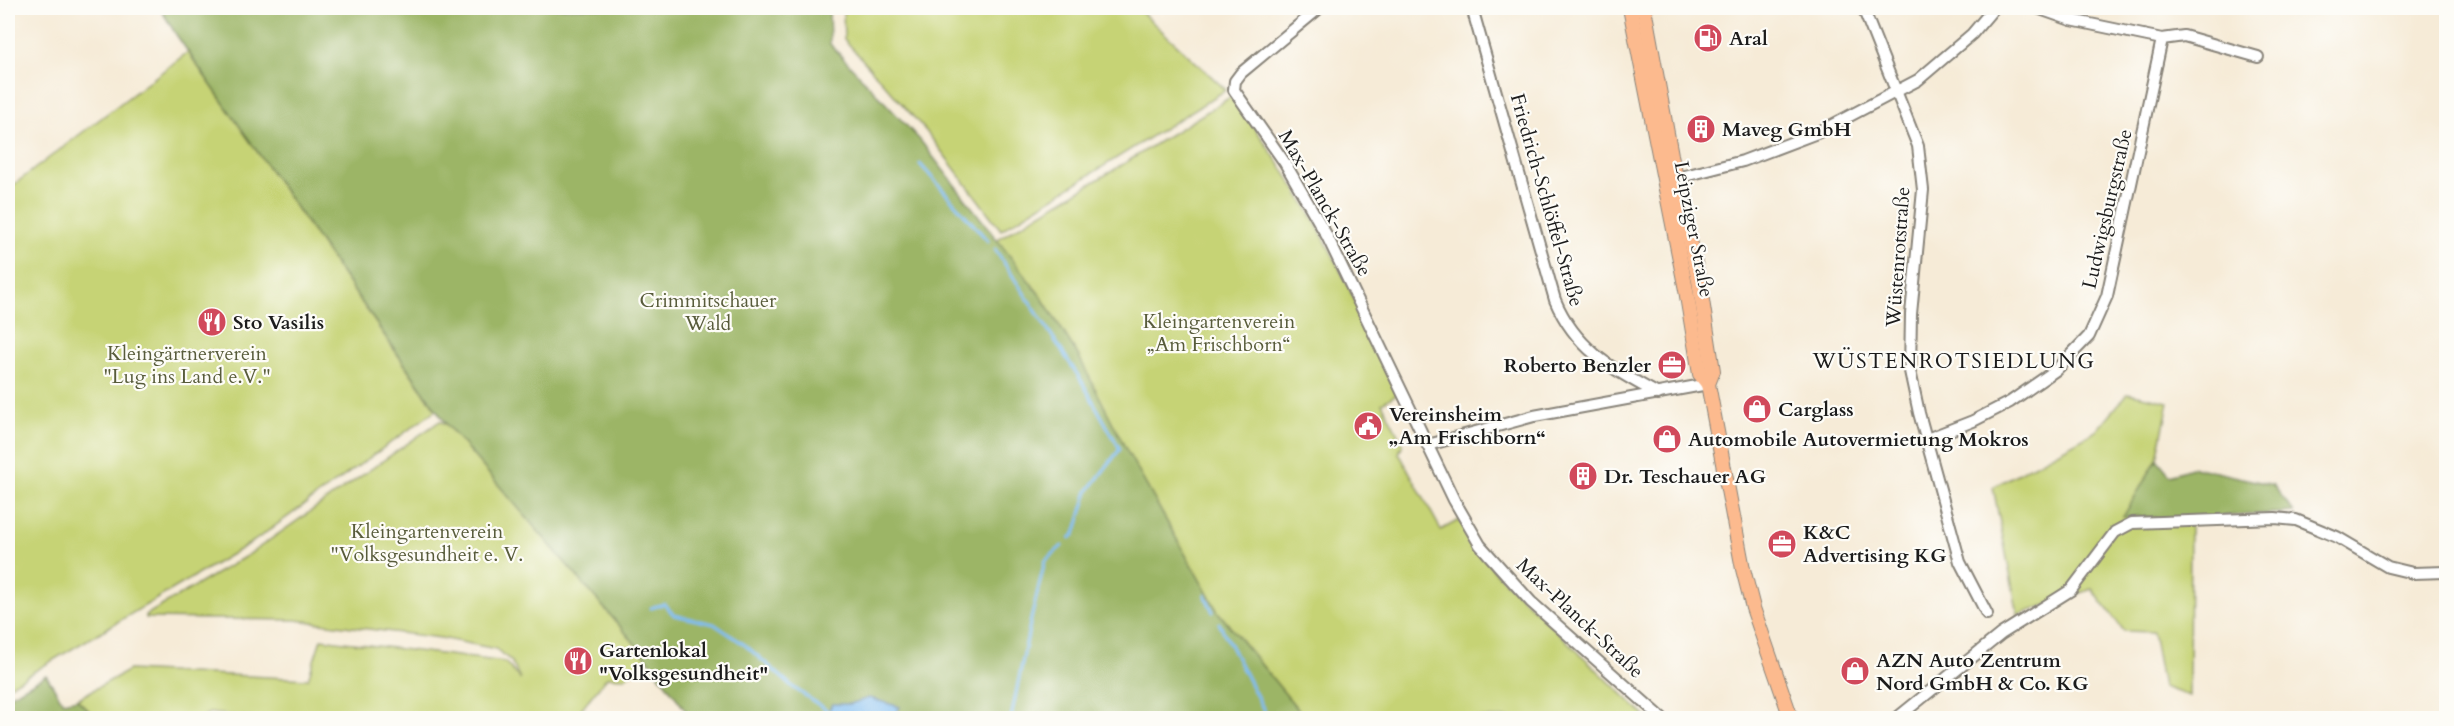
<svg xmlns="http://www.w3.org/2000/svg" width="2454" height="726" viewBox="0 0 2454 726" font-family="Cardo,serif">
<rect width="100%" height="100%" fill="#fdfcf7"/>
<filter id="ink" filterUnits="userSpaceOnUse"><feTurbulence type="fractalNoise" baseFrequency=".0167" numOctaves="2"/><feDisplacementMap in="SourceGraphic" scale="12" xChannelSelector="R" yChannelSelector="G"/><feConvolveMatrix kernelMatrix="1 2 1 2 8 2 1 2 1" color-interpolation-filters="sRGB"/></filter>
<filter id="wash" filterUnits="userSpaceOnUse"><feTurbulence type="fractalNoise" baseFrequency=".008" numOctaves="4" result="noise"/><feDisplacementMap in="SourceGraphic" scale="24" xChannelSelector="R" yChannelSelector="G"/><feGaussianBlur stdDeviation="1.35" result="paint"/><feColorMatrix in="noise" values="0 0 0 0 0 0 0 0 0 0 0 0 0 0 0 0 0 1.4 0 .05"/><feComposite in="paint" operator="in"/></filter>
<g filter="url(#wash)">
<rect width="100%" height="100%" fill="#f6ebd7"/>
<g fill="#c6d374" stroke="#717848" stroke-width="1.5">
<polygon points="843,8 1137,8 1226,90 1001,230 926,131 844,39"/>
<polygon points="188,52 436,410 254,541 8,687 8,189"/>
<path d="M1232,96C1258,132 1283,168 1306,206C1341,266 1369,331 1397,394L1382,403L1403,444L1399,453L1441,530L1459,520L1494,571L1647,718H1305L1218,612L1128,453L1078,355L1040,295L996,240L1117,168Z"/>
<polygon points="2128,393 2169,402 2157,459 2124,516 2190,518 2189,696 2163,687 2153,632 2124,631 2092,589 2018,615 1993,487 2096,431"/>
<polygon points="440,421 447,425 648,659 625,678 607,677 581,709 612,718 257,718 209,713 201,718 96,718 77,699 129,670 308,679 321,639 505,662 521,680 511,661 496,649 441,638 296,620 146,618 146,615 248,555"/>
</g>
<g fill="#9cb566" stroke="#5c6841" stroke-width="1.5">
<polygon points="160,8 829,8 830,44 920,140 1040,295 1078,355 1128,453 1218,612 1305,718 691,718 648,659 447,425 175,33"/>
<polygon points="2157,459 2170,475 2194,467 2273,485 2294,512 2190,518 2123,517"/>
<polygon points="46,675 63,702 77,699 96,718 8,718 8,697"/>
</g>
<polygon fill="#80bdf3" stroke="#4e6c88" stroke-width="1.5" points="869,698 900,707 893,718 830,718 827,714 832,704 850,704"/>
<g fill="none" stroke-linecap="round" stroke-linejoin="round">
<g stroke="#80bdf3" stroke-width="3">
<polyline points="920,164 988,241"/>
<polyline points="995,249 1081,380 1120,449 1088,491 1075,534 1070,538"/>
<polyline points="1205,595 1213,612"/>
<polyline points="651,608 664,604 674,615 714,624 745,645 794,688 828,711"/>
<polyline points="1219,623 1268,718"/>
<polyline points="1011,718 1031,619 1045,561 1062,546"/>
</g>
</g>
</g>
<g filter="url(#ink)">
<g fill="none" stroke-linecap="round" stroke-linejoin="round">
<g stroke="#89847a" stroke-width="14">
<g id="minor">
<path d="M1472,8L1555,300C1576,350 1613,369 1658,394"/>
<polyline points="1863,8 1918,146 1923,190 1911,314 1910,371 1919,413 1960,562 1987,614"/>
<polyline points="2037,8 2071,20 2162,39 2184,36 2258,57"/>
<polyline points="1317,10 1241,73 1235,81 1234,90 1285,163 1327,236 1454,500 1480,545 1531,602 1662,718"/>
<polyline points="1669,180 1743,161 1817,133 1918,80 1972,34 1994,8"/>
<polyline points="1927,439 1973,421 2010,402 2056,370 2089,336 2107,296 2162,39"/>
<polyline points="1428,445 1534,416 1708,384"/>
<polyline points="1897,718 2001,634 2071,590 2115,532 2132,523 2275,518 2296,520 2337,537 2388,567 2413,573 2446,572"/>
</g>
</g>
<g stroke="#89847a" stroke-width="16">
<g id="major">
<polyline points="1630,8 1686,290 1700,374 1708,384"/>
<polyline points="1644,8 1671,155 1699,281 1713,371 1708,384 1743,569 1753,608 1791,718"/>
</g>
</g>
<use href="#minor" stroke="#fff" stroke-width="10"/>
<use href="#major" stroke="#fcba8e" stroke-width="14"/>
</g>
</g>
<defs>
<g id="fuel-disc" transform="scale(1.5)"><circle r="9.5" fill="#d1495b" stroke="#fdfcf7"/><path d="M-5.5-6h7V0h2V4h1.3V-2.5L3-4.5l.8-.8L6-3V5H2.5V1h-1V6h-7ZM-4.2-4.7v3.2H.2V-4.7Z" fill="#fff"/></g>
<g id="building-disc" transform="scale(1.5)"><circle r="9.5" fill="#d1495b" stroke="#fdfcf7"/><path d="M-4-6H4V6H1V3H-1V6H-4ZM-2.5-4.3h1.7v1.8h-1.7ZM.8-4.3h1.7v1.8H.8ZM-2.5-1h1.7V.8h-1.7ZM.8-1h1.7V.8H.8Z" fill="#fff"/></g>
<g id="restaurant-disc" transform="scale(1.5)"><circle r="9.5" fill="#d1495b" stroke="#fdfcf7"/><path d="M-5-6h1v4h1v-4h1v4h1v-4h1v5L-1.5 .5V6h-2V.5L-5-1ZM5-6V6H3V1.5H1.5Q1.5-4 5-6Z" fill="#fff"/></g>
<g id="office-disc" transform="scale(1.5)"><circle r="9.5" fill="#d1495b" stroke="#fdfcf7"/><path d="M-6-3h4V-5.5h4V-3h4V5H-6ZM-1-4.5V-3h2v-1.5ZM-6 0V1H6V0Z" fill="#fff"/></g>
<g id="shop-disc" transform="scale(1.5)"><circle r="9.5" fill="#d1495b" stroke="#fdfcf7"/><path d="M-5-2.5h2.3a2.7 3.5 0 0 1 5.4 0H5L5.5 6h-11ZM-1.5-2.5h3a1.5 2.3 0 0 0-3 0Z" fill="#fff"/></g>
<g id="civic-disc" transform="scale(1.5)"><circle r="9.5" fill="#d1495b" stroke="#fdfcf7"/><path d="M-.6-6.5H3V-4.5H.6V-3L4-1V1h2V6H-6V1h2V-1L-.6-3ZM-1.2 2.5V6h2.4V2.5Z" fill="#fff"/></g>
</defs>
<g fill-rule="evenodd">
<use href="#fuel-disc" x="1708" y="38"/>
<use href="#building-disc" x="1701" y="129"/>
<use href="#restaurant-disc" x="212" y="322"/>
<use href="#office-disc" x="1672" y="365"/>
<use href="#shop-disc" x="1757" y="409"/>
<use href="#civic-disc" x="1368" y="426"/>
<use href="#shop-disc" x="1667" y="439"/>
<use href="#building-disc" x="1583" y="476"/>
<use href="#office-disc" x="1782" y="544"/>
<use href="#restaurant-disc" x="578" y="661"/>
<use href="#shop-disc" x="1855" y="671"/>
</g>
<g text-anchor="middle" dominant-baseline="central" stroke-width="4.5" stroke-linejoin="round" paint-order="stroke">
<g font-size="20" font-weight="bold" fill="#1c1c1c" stroke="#fdfcf7" text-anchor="start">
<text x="1729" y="38">Aral</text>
<text x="1722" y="129">Maveg GmbH</text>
<text x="233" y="322">Sto Vasilis</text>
<text x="1651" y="365" text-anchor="end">Roberto Benzler</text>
<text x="1778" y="409">Carglass</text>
<text x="1389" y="414">Vereinsheim<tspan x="1389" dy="23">„Am Frischborn“</tspan></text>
<text x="1688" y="439">Automobile Autovermietung Mokros</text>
<text x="1604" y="476">Dr. Teschauer AG</text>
<text x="1803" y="532">K&amp;C<tspan x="1803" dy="23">Advertising KG</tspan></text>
<text x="599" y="650">Gartenlokal<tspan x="599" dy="23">"Volksgesundheit"</tspan></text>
<text x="1876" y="660">AZN Auto Zentrum<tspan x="1876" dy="23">Nord GmbH &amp; Co. KG</tspan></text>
</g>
<g font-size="20" fill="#1c1c1c" stroke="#fdfcf7">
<text transform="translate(1547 200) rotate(74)">Friedrich-Schlöffel-Straße</text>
<text transform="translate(1325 203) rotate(60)">Max-Planck-Straße</text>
<text transform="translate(2107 209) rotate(-77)">Ludwigsburgstraße</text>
<text transform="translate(1694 229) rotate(79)">Leipziger Straße</text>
<text transform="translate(1898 257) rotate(-86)">Wüstenrotstraße</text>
<text transform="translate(1580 618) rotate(43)">Max-Planck-Straße</text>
</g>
<g font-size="20" fill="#585c3b" stroke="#fdfcf7">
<text x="708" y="300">Crimmitschauer<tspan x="708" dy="23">Wald</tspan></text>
<text x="1219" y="321">Kleingartenverein<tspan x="1219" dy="23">„Am Frischborn“</tspan></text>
<text x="187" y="353">Kleingärtnerverein<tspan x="187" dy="23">"Lug ins Land e.V."</tspan></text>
<text x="427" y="531">Kleingartenverein<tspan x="427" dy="23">"Volksgesundheit e. V.</tspan></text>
</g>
<g font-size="21" letter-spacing="1.5" fill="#1c1c1c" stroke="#fdfcf7">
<text x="1954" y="361">WÜSTENROTSIEDLUNG</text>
</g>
</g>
<rect width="2454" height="726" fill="none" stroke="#fdfcf7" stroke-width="30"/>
</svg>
